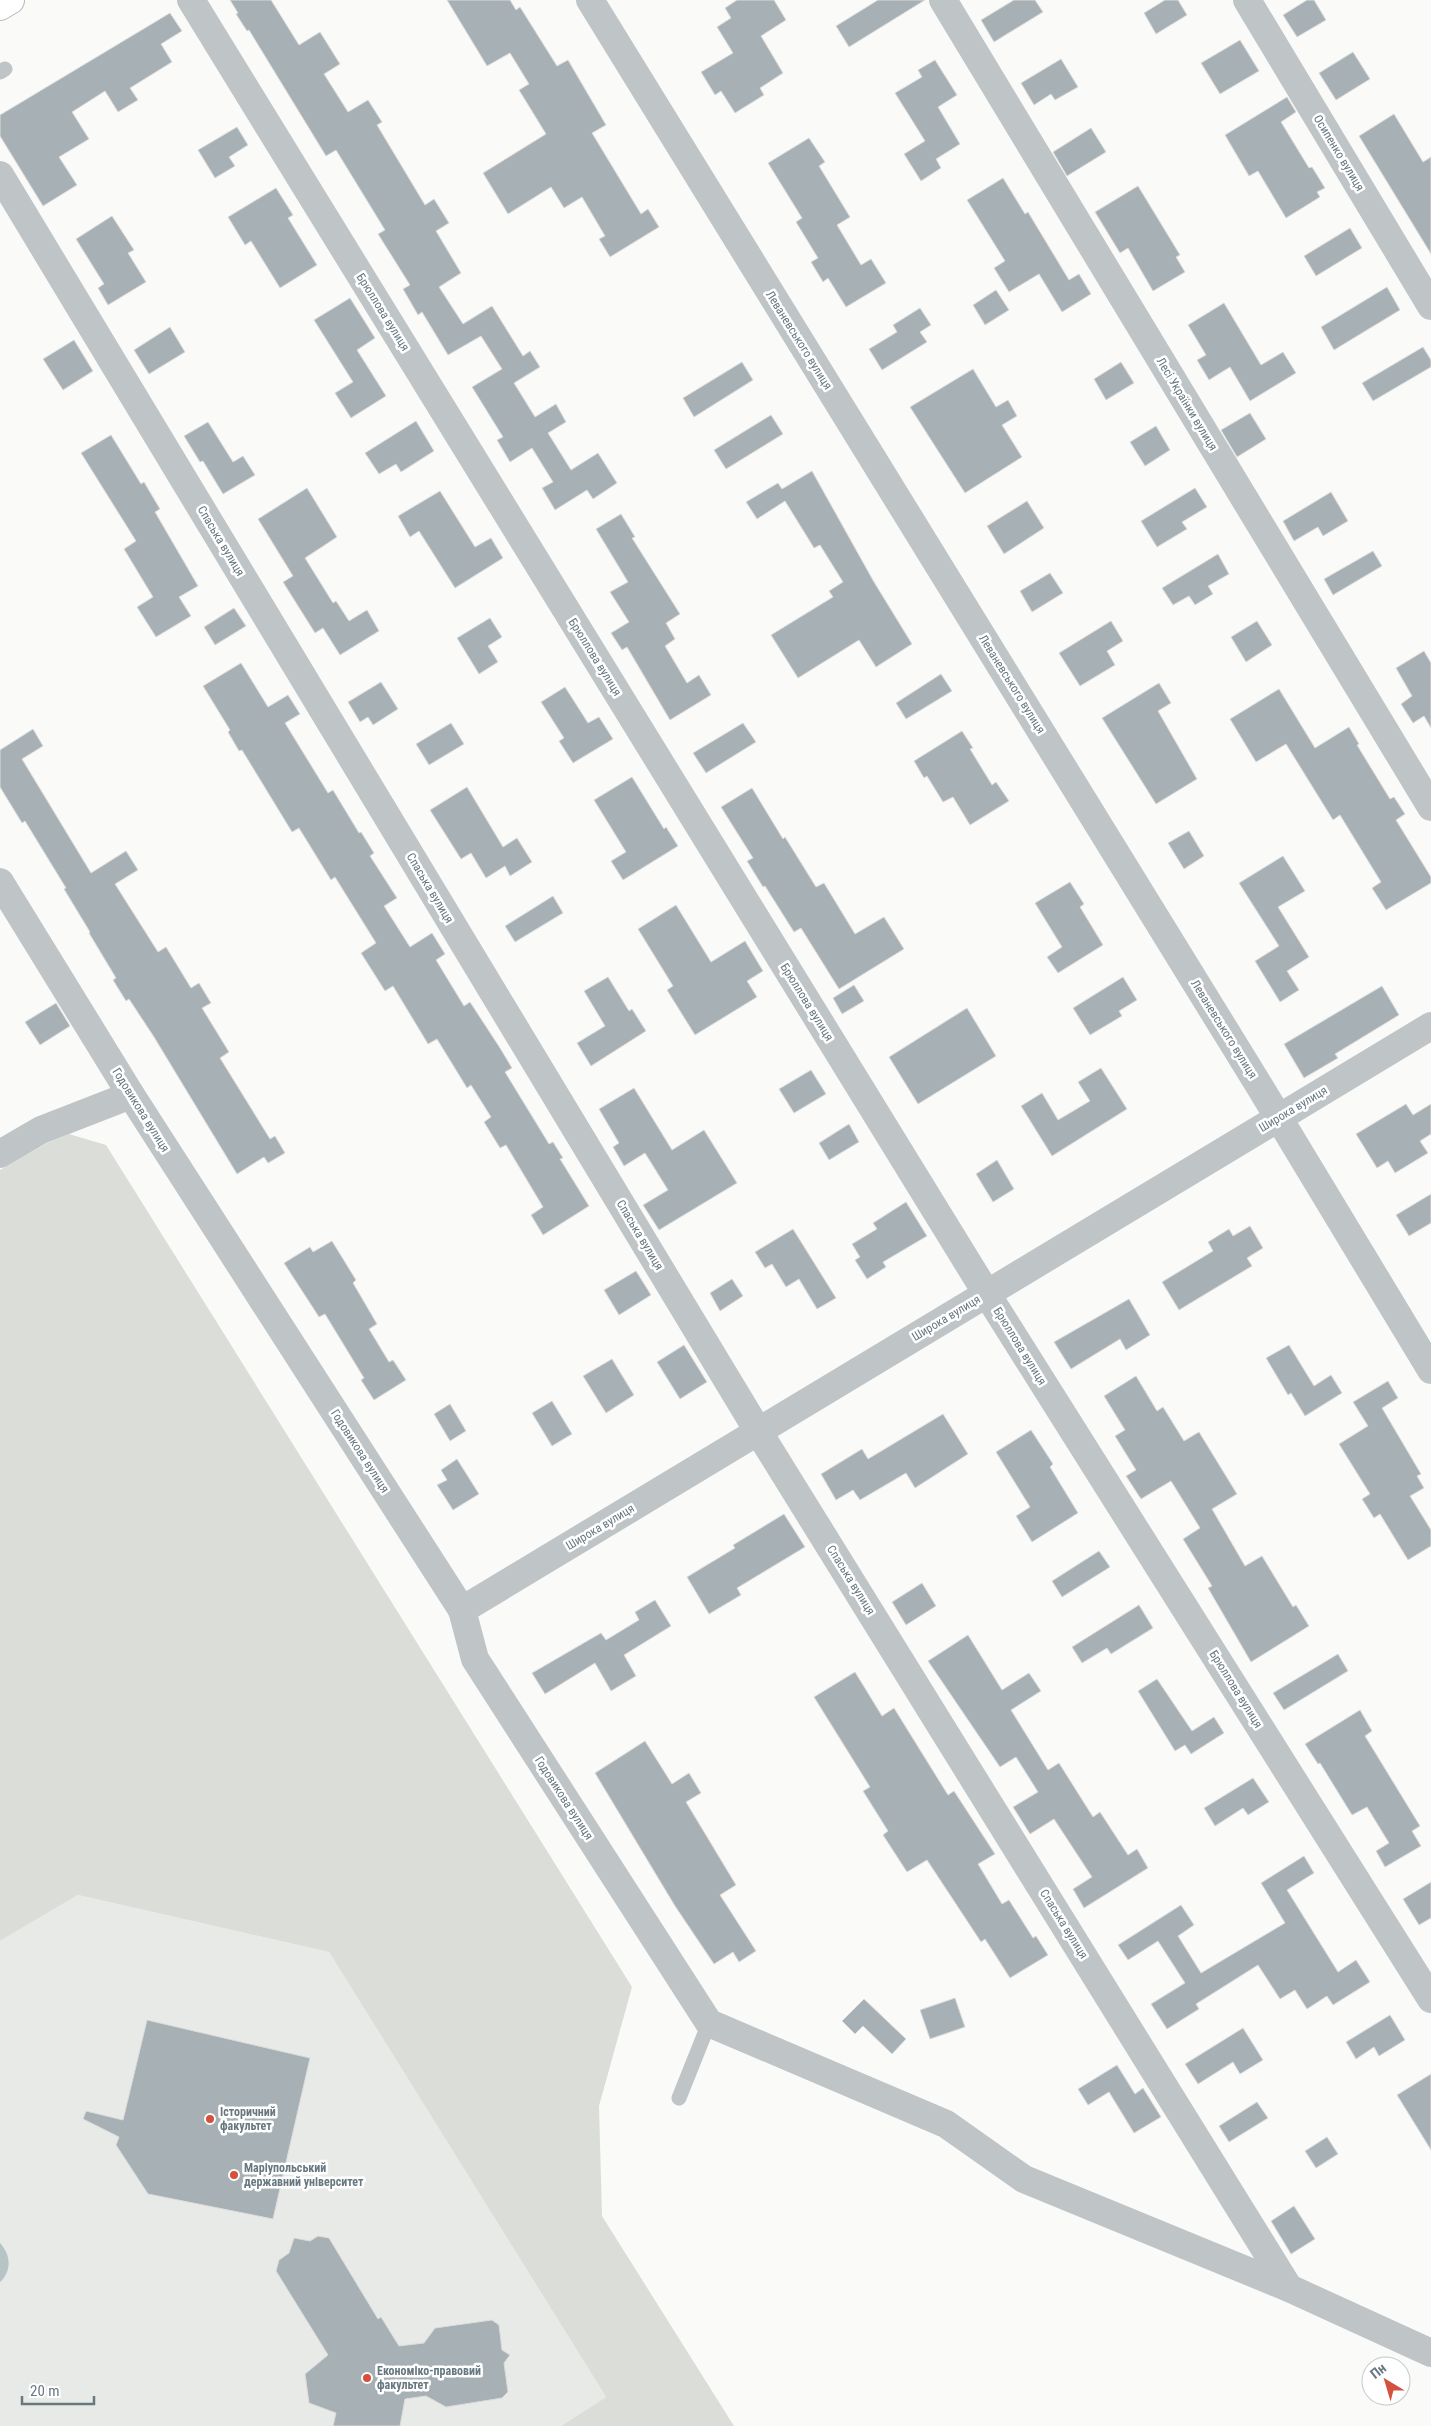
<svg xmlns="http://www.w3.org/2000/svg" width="1431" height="2426" viewBox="0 0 1431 2426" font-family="'Roboto Condensed',sans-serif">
<rect width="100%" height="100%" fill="#fafaf8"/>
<polygon fill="#e8eae8" points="78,1895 329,1952 606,2397 561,2426 0,2426 0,1941"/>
<polygon fill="#dbded8" points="69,1134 106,1145 632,1987 599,2106 602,2216 734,2426 561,2426 606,2397 329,1952 78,1895 0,1941 0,1170 47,1143"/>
<path fill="#b7c4c6" d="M0,2243C11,2255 12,2271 0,2282Z"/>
<g fill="#a7b0b4" stroke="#dcdcda">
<polygon points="230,0 271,0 299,45 320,32 340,64 324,74 348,112 368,100 382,122 377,125 425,205 434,199 449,223 436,231 461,273 439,287 463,324 492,306 523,356 530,351 540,367 514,383 535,417 556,404 566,422 548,433 571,470 598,453 617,483 593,499 587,490 555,510 542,488 553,482 532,448 510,462 497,440 503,437 472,387 502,369 481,336 448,355 422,312 418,315 403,289 410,285 378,234 385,230 336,150 326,156 249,30 247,31 236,14 238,13"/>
<polygon points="447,0 510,0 516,10 520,7 557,66 568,60 606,125 592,133 641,214 648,209 659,227 610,257 599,239 605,236 582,197 564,208 551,187 508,214 483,173 546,134 519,90 529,84 510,53 487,66"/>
<polygon points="737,0 774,0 786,20 761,36 783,73 760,88 764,95 735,113 721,91 715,95 701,72 733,53 717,27 731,18 725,8"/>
<polygon points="878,0 925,0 849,47 836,26"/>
<polygon points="1014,0 1035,0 1043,12 994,42 981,20"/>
<polygon points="1165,0 1178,0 1187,15 1156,34 1144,13"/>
<polygon points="1307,0 1314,0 1326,20 1297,37 1283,15"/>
<polygon points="170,13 182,31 161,44 172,62 130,88 138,100 118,112 105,91 72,112 89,139 59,157 77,185 43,206 0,136 0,115"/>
<polygon points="1240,40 1259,71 1220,94 1201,63"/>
<polygon points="1353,52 1370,79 1336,100 1319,73"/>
<polygon points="1061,59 1078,87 1055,100 1051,94 1034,105 1021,83"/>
<polygon points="935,60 957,95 938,107 960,144 936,159 941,168 921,181 904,154 925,141 895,93 922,77 918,70"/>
<polygon points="1287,97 1296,112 1281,122 1309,168 1312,167 1325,188 1317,192 1320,197 1286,218 1258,171 1249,176 1225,135"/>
<polygon points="1394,114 1423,162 1431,157 1431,254 1359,136"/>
<polygon points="237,127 248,145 229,157 235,166 215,178 198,150"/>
<polygon points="1091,128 1106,152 1067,176 1053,152"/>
<polygon points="809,138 825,162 819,166 850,217 837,225 861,265 871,259 886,283 846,307 828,278 823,282 811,262 818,258 796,222 802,218 768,163"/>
<polygon points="1003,178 1025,214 1028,212 1069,280 1079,274 1091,294 1062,312 1039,274 1009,292 994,268 1005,261 967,200"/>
<polygon points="1138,186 1180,255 1176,257 1185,272 1153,291 1128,248 1120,253 1095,212"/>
<polygon points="276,188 293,215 288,218 317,265 280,288 251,241 245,245 228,217"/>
<polygon points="112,216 134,250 128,253 146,282 108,305 98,288 104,284 76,239"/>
<polygon points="1350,228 1362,248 1316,276 1304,256"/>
<polygon points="1387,287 1400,310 1334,350 1321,327"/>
<polygon points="996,290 1009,310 985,325 973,305"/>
<polygon points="350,298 375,338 357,350 386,396 351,418 335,393 353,382 314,320"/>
<polygon points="1224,303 1261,365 1283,352 1296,373 1250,401 1230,367 1209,380 1197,360 1206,355 1188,325"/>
<polygon points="920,308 931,325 920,332 927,342 882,370 869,349 897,332 893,325"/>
<polygon points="170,327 185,352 149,374 134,350"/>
<polygon points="74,340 93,371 63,390 43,359"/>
<polygon points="1423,347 1431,360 1431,367 1373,401 1362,383"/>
<polygon points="742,362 753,380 694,417 683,398"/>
<polygon points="1121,362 1134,383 1106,400 1094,379"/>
<polygon points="973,369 996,407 1008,400 1017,416 1002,425 1022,457 965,493 910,407"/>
<polygon points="1250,413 1266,439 1237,457 1221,430"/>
<polygon points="771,415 783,434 726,469 714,450"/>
<polygon points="416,421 434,451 401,472 396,464 379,474 365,453"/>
<polygon points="208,422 233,462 243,456 255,475 223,494 203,461 200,462 184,436"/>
<polygon points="1156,426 1170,450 1145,466 1130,442"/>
<polygon points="111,435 141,484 144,482 160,509 155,512 198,586 179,597 191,616 156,637 137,607 153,597 124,549 136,541 81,453"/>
<polygon points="812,471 874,582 912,644 876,667 859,640 798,678 771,635 833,597 829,591 843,582 820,545 814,548 785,501 757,519 746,502 778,483 782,489"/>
<polygon points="307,488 337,537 305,558 333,603 336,601 349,621 367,610 379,631 340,655 323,628 315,633 283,582 293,576 258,519"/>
<polygon points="1195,488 1207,507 1182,522 1187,529 1157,547 1141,521"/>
<polygon points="440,491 475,547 491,538 503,558 455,588 419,531 410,537 398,516"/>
<polygon points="1331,492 1348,521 1323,536 1318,527 1294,541 1283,521"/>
<polygon points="1027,501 1044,528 1004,554 987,526"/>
<polygon points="621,514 635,537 632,538 680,614 666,623 675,639 665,646 687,683 699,675 711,695 670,720 627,647 622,650 611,633 629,622 610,592 628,582 596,529"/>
<polygon points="1373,551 1382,566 1333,595 1324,579"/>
<polygon points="1218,554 1229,574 1208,586 1213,594 1195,605 1189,596 1173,605 1162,588"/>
<polygon points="1050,573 1063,593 1032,612 1020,591"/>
<polygon points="234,608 246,626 215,645 204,627"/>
<polygon points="490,618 502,637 488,646 498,662 479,674 457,638"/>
<polygon points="1111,621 1123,641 1107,651 1115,665 1080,686 1059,653"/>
<polygon points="1257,621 1272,645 1246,662 1231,637"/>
<polygon points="1424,651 1431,663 1431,728 1424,716 1413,723 1401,704 1412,696 1396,668"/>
<polygon points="241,663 268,707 288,695 300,714 285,723 328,793 333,790 359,833 361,832 374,853 370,856 397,898 384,906 410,947 432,933 445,954 436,960 464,1006 470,1002 500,1048 512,1068 505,1072 549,1144 553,1142 563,1158 560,1159 589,1206 543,1235 531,1215 543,1207 506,1145 500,1148 484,1122 491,1117 471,1085 467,1088 437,1039 428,1044 393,986 385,991 361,953 376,943 335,877 331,880 299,828 292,832 242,750 239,751 228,732 230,730 203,686"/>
<polygon points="941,674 952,691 906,719 896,703"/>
<polygon points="381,682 398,709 373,725 368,717 360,722 348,702"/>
<polygon points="1159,683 1171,703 1158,711 1197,779 1156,804 1102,718"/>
<polygon points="565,687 588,723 599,717 613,739 573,763 559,741 564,738 541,702"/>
<polygon points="1279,689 1315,748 1349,727 1359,744 1357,745 1390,799 1394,797 1405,814 1396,820 1431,877 1431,883 1386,910 1372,888 1381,882 1340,815 1333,820 1286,744 1256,762 1230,719"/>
<polygon points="451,723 464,744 429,765 416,744"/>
<polygon points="743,723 756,742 706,773 693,753"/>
<polygon points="33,729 43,746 22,759 91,873 126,851 138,870 115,884 158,952 166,947 191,988 199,983 211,1003 202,1008 229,1052 220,1058 270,1139 275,1136 285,1153 268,1163 264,1157 237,1174 154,1037 129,999 126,1001 113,980 116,978 89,933 90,932 64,889 66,888 25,821 22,823 0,787 0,750"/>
<polygon points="962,731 973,748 970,749 992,785 996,782 1009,801 970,825 953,797 943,802 927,776 924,778 914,761"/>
<polygon points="632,777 664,829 666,827 678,846 623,880 611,861 626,852 594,800"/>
<polygon points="467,787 503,847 517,838 532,862 510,876 505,866 486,878 471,853 461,859 430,810"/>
<polygon points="752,788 783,839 785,837 816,887 824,883 855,934 884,917 904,949 839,989 801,928 794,932 765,886 763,887 747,861 753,858 721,807"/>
<polygon points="1189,831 1204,856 1184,869 1168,843"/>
<polygon points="1283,856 1305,891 1278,907 1309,957 1287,971 1299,990 1280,1002 1255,961 1279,946 1239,883"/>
<polygon points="1070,882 1084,904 1080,907 1103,945 1058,973 1047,957 1062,947 1035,903"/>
<polygon points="553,896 563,913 515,942 505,926"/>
<polygon points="676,905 711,962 745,941 763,971 747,981 757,997 695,1035 667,990 673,986 638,929"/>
<polygon points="608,977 629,1011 632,1009 646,1031 591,1066 577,1043 605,1026 584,991"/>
<polygon points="1123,977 1137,1000 1119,1011 1122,1016 1090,1035 1073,1008"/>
<polygon points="854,985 864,1001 842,1014 833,998"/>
<polygon points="1382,986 1399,1015 1335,1054 1338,1058 1304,1078 1284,1044"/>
<polygon points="56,1003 70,1026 40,1045 25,1022"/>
<polygon points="967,1008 996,1056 918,1104 889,1057"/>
<polygon points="1101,1068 1127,1109 1052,1156 1021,1106 1042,1093 1058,1120 1090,1101 1078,1082"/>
<polygon points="811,1070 826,1094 794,1113 779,1089"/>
<polygon points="634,1088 672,1150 704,1130 737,1183 659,1230 643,1205 668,1190 645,1153 624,1166 613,1147 619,1143 599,1109"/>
<polygon points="1406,1104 1413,1115 1431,1104 1431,1134 1420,1141 1428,1153 1395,1173 1388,1161 1377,1168 1356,1134"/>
<polygon points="849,1124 859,1142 829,1160 819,1143"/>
<polygon points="997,1160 1014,1189 993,1202 976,1174"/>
<polygon points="1431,1194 1431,1223 1409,1236 1396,1215"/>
<polygon points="906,1202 927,1236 883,1262 886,1267 867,1279 855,1260 860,1257 852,1244 877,1229 873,1223"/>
<polygon points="1250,1226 1263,1248 1247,1258 1252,1266 1179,1310 1162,1282 1213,1251 1208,1242 1229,1229 1233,1236"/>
<polygon points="793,1229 836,1298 817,1309 799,1279 786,1287 772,1264 765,1268 755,1252"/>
<polygon points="332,1241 356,1280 353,1283 377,1324 369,1329 389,1362 393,1360 406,1380 374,1400 361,1380 364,1378 325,1314 319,1317 284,1263 310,1247 313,1252"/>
<polygon points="636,1271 651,1295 619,1315 604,1290"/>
<polygon points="732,1279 743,1296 720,1311 710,1293"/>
<polygon points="1129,1299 1150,1335 1126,1350 1120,1339 1071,1369 1054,1342"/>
<polygon points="684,1345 707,1382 680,1399 657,1362"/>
<polygon points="1289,1345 1314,1386 1331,1375 1342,1393 1305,1416 1291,1393 1288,1395 1266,1358"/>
<polygon points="612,1359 634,1395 606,1413 583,1376"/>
<polygon points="1136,1376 1157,1411 1163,1407 1184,1441 1199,1432 1237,1494 1212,1509 1245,1566 1262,1556 1293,1607 1296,1605 1309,1626 1251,1662 1208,1588 1212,1586 1183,1539 1200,1528 1171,1481 1141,1499 1126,1476 1136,1470 1115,1436 1125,1430 1104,1396"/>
<polygon points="1388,1381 1398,1398 1382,1408 1421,1474 1417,1476 1424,1488 1410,1496 1431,1530 1431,1546 1408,1560 1380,1514 1374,1518 1362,1499 1370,1494 1339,1444 1368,1426 1353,1402"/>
<polygon points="552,1401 572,1434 552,1446 532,1413"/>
<polygon points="450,1404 466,1431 450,1441 434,1414"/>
<polygon points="943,1414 968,1454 915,1488 906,1473 860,1500 853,1490 836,1500 821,1474 862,1449 868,1459"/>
<polygon points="1031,1430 1053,1464 1050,1467 1078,1513 1032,1542 1016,1516 1030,1507 996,1452"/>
<polygon points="457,1459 479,1494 453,1510 437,1485 447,1480 441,1470"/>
<polygon points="784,1514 805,1547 737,1588 741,1595 709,1614 687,1577 735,1548 733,1545"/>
<polygon points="1099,1551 1110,1567 1062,1597 1052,1581"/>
<polygon points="922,1583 936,1606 906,1625 892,1602"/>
<polygon points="655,1600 671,1626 624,1655 636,1676 611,1691 595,1663 545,1694 532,1673 601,1633 606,1640 639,1620 635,1612"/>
<polygon points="1139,1605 1153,1628 1111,1654 1107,1648 1082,1663 1072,1647"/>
<polygon points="968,1635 1002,1690 1029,1673 1041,1691 1011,1710 1048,1770 1059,1763 1093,1817 1100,1812 1128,1855 1137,1849 1148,1868 1084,1908 1073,1889 1092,1877 1054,1819 1030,1834 1013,1807 1038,1792 1016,1757 1000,1767 928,1661"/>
<polygon points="1338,1654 1348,1671 1284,1710 1273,1693"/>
<polygon points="855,1672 882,1716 894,1708 948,1795 954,1791 995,1854 978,1864 1002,1904 1009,1900 1033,1938 1036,1936 1048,1955 1010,1978 985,1939 981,1942 927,1860 907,1872 883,1835 888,1831 863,1791 870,1787 814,1697"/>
<polygon points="1157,1679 1192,1731 1214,1717 1224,1733 1191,1754 1185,1745 1175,1751 1138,1691"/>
<polygon points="1360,1710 1372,1731 1365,1736 1420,1826 1412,1831 1421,1846 1385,1867 1376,1851 1389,1843 1367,1807 1352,1815 1320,1763 1318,1764 1305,1744"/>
<polygon points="645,1741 672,1784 689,1773 701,1793 686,1802 736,1885 720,1895 756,1951 739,1962 733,1952 714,1964 675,1906 595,1773"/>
<polygon points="1253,1778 1269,1802 1248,1815 1243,1808 1215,1826 1204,1808"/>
<polygon points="1304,1856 1314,1873 1287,1890 1338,1972 1356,1960 1370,1982 1333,2005 1327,1996 1307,2009 1295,1990 1280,1999 1258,1965 1196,2004 1199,2009 1167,2029 1151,2004 1185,1983 1158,1941 1128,1960 1118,1945 1181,1905 1194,1925 1178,1936 1201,1973 1285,1923 1261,1883"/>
<polygon points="1431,1882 1431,1918 1419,1925 1403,1899"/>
<polygon points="955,1998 965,2027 930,2039 920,2010"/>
<polygon points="864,1999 906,2039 892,2054 863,2026 855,2034 842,2021"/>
<polygon points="1390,2015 1405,2040 1379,2056 1374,2047 1356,2059 1346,2042"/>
<polygon points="147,2020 310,2058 273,2219 148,2194 116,2145 119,2137 83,2119 86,2111 123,2120"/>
<polygon points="1243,2028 1263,2060 1240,2074 1233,2062 1198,2084 1185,2064"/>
<polygon points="1117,2065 1135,2094 1143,2088 1161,2117 1134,2133 1109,2092 1088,2105 1078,2089"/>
<polygon points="1431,2074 1431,2150 1397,2095"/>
<polygon points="1257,2102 1268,2118 1229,2142 1219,2126"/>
<polygon points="1327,2137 1338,2154 1316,2168 1305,2151"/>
<polygon points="1294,2206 1315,2239 1291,2254 1271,2221"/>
<polygon points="318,2236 329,2238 378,2319 381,2317 399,2346 424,2343 435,2328 492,2320 499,2325 502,2350 510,2355 504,2363 508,2392 502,2398 446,2407 426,2396 405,2399 400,2426 333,2426 336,2413 309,2403 305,2374 328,2355 276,2271 279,2260 289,2253 294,2238 310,2241"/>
</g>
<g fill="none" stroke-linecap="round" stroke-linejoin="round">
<g stroke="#b4babe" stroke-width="30">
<polyline id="secondary" points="0,6 10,0"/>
</g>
<g stroke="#bfc4c7" stroke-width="15">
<polyline points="0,72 5,69"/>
<polyline points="679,2098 709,2023"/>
</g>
<g stroke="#bfc4c7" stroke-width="28">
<polyline points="191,0 987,1294 1431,1999"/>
<polyline points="943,0 1431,807"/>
<polyline points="1247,0 1431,306"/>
<polyline points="0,175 758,1431 1289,2288"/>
<polyline points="0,882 131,1095 462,1610 475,1659 709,2023 946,2124 1024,2179 1289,2288 1431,2353"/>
<polyline points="0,1154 41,1130 131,1095"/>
<polyline points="462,1610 1431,1026"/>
</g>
<polyline stroke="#bfc4c7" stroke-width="28" points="590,0 1260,1087 1431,1370"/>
<use href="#secondary" stroke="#fff" stroke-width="28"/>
</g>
<g fill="#d5503d" stroke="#fff" stroke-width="2">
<circle cx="210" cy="2119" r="5"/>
<circle cx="234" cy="2175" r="5"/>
<circle cx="367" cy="2378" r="5"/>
</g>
<g text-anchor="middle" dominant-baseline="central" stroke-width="5" stroke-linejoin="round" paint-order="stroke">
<g font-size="12" fill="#677880" stroke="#fff">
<text transform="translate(1339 153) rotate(59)">Осипенко вулиця</text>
<text transform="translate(383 312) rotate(58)">Брюллова вулиця</text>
<text transform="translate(799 340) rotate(58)">Леваневського вулиця</text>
<text transform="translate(1187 404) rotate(59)">Лесі Українки вулиця</text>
<text transform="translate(221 541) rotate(59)">Спаська вулиця</text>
<text transform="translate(595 657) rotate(58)">Брюллова вулиця</text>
<text transform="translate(1012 684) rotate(58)">Леваневського вулиця</text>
<text transform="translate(430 888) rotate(59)">Спаська вулиця</text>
<text transform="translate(807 1002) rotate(58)">Брюллова вулиця</text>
<text transform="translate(1224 1029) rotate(58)">Леваневського вулиця</text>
<text transform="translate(1293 1109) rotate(-31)">Широка вулиця</text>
<text transform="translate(141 1110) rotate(58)">Годовикова вулиця</text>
<text transform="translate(640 1235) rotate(59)">Спаська вулиця</text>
<text transform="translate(946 1318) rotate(-31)">Широка вулиця</text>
<text transform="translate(1020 1346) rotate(58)">Брюллова вулиця</text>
<text transform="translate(360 1451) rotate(57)">Годовикова вулиця</text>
<text transform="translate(600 1527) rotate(-31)">Широка вулиця</text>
<text transform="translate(851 1580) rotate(58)">Спаська вулиця</text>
<text transform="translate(1236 1689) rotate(58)">Брюллова вулиця</text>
<text transform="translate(564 1798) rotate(57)">Годовикова вулиця</text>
<text transform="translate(1064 1924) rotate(58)">Спаська вулиця</text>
</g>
<g font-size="12" font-weight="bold" fill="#677880" stroke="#fff" text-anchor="start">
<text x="220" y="2112">Історичний<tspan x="220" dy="14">факультет</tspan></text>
<text x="244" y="2168">Маріупольський<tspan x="244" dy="14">державний університет</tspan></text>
<text x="377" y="2371">Економіко-правовий<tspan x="377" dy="14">факультет</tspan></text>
</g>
</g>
<g transform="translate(1386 2381) rotate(322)"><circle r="24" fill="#ffffff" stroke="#c2c9cc"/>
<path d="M0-4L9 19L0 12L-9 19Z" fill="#d5503d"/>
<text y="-8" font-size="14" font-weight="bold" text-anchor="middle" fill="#677880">Пн</text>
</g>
<path d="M22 2396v8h72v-8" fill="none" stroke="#677880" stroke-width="2.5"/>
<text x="30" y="2396" font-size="15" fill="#677880" stroke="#ffffff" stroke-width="4" paint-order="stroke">20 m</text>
</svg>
